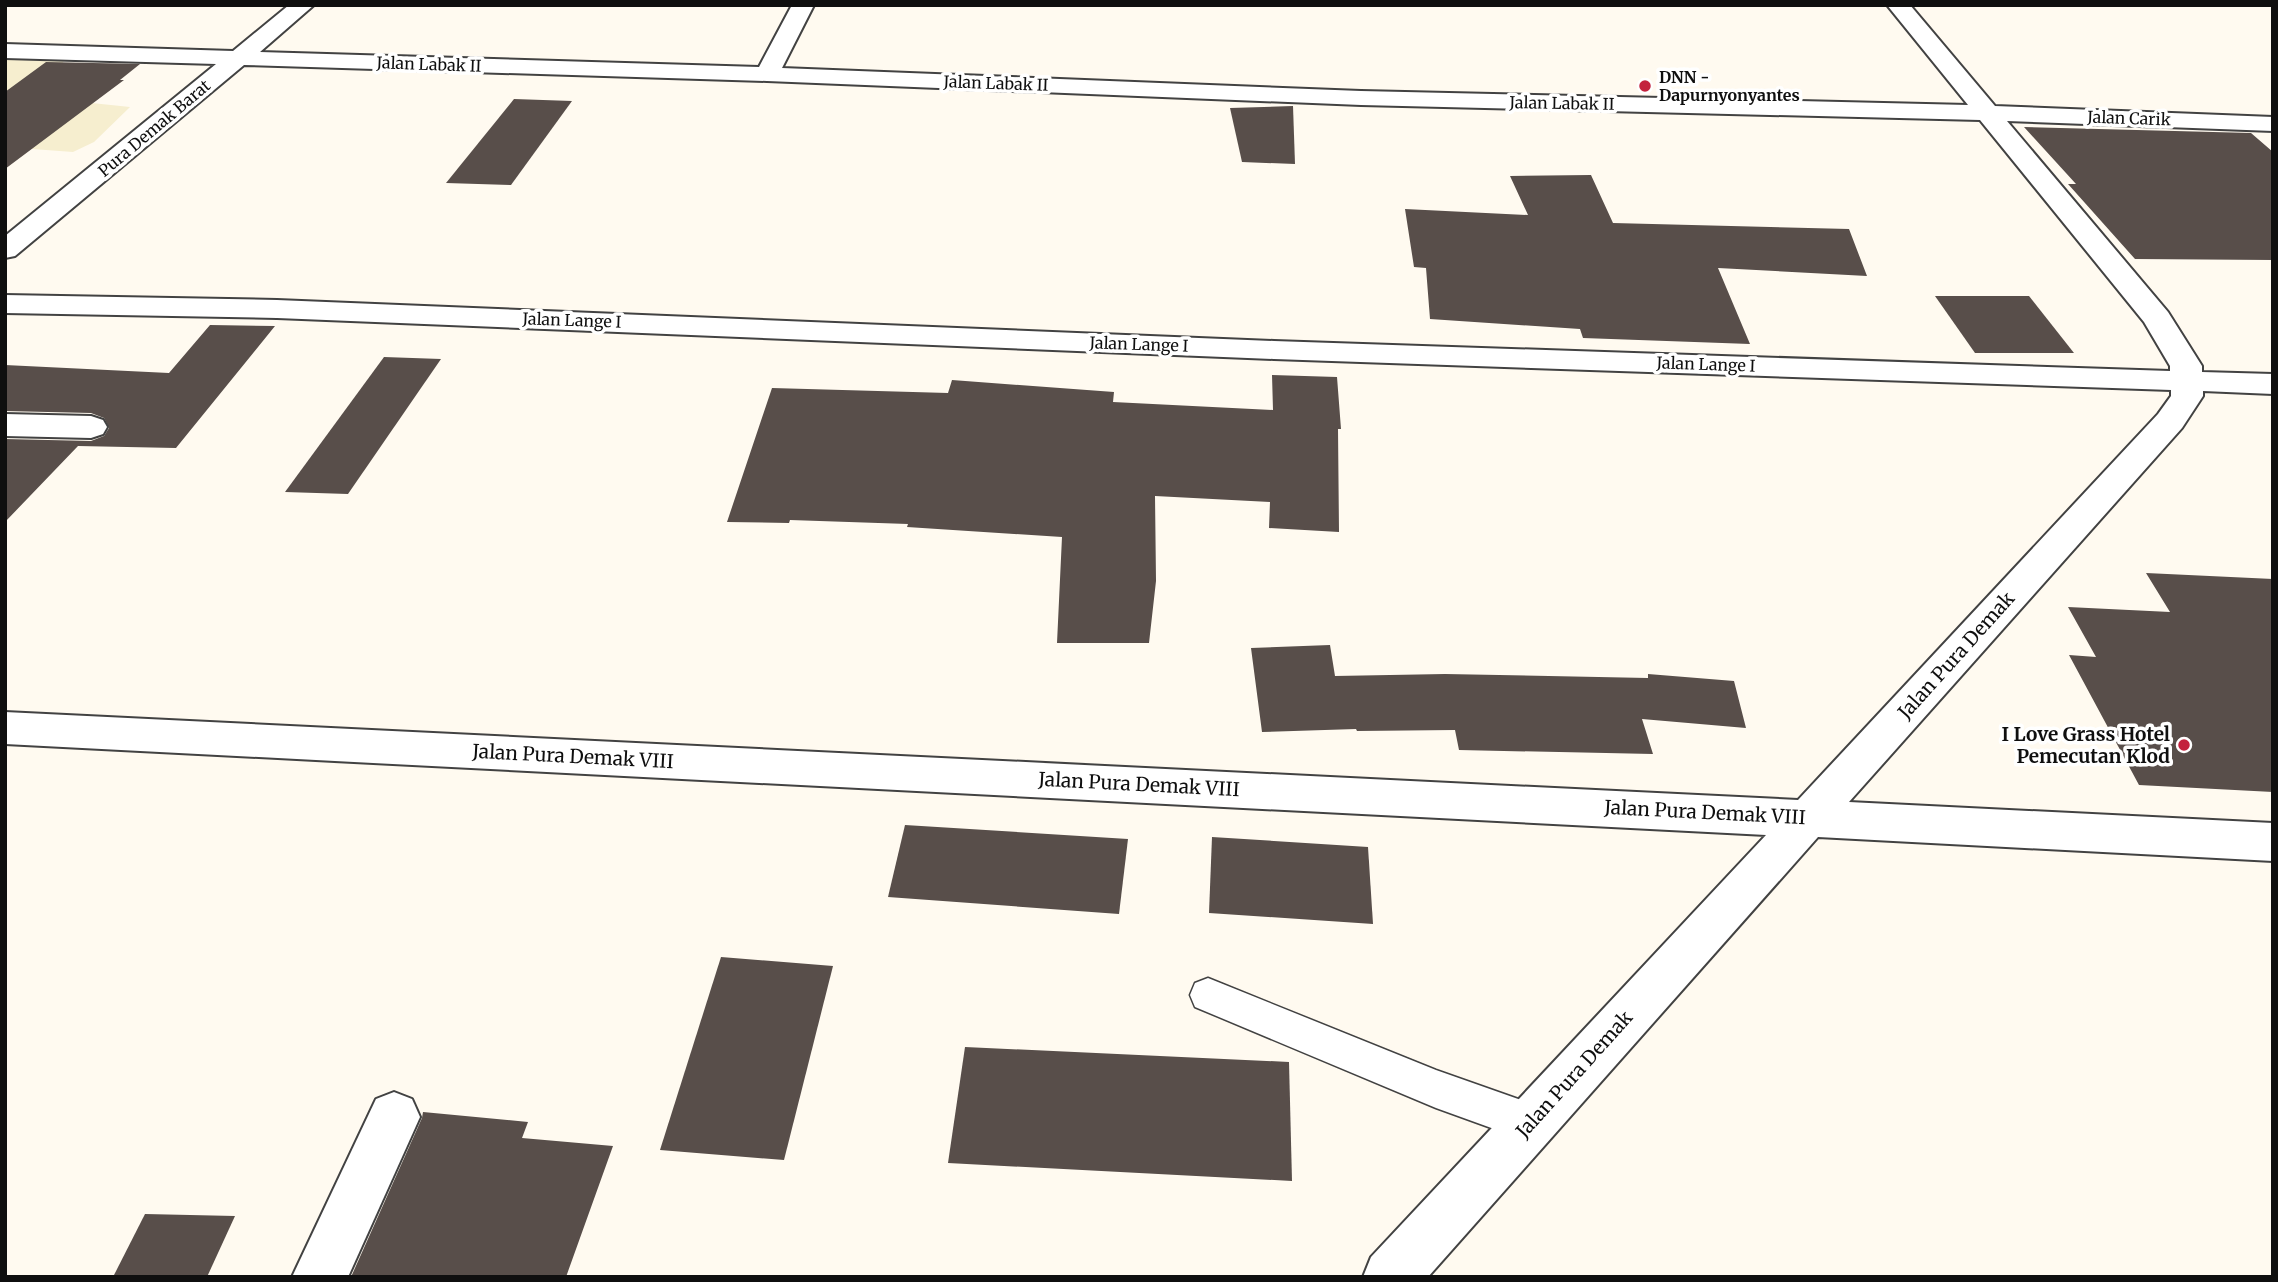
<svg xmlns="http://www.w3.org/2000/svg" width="2278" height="1282" viewBox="0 0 2278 1282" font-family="Merriweather,serif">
<rect width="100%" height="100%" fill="#fffaf0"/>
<polygon fill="#f6eecf" points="5,57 66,58 53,77 44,98 130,107 94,142 73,152 5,147"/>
<g fill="#584e4a">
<polygon points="46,62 140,64 120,80 124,80 5,169 5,92"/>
<polygon points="514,99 572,101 511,185 446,183"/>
<polygon points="1293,106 1295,164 1242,162 1230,108"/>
<polygon points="2024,127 2251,133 2273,152 2273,260 2135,259 2068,184 2076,184"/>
<polygon points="1591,175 1613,223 1849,229 1867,276 1718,268 1750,344 1583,338 1580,329 1430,319 1426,268 1414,267 1405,209 1528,215 1510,176"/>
<polygon points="1935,296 2029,296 2074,353 1975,353"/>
<polygon points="210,325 275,326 176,448 78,446 5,522 5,439 91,441 104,436 109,428 104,418 91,413 5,411 5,365 169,373"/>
<polygon points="384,357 441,359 348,494 285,492"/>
<polygon points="1272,375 1337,377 1341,429 1338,429 1339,532 1269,528 1270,502 1155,496 1156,581 1149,643 1057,643 1062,537 907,527 908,524 790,520 789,523 727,522 772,388 948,393 952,380 1114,392 1113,402 1273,410"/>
<polygon points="2146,573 2273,579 2273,792 2139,785 2069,655 2096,657 2068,607 2170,612"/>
<polygon points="1330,645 1335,676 1445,674 1648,678 1648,674 1734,681 1746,728 1642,719 1653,754 1459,750 1455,730 1357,731 1356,729 1262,732 1251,648"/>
<polygon points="905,825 1128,839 1119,914 888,897"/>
<polygon points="1212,837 1368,847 1373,924 1209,913"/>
<polygon points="721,957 833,966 784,1160 660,1150"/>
<polygon points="965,1047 1289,1062 1292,1181 948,1163"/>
<polygon points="423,1112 528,1122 522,1138 613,1146 566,1277 351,1277 422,1118"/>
<polygon points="145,1214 235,1216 207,1277 113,1277"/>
</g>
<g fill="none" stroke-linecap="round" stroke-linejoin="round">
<g stroke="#424242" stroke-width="3">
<polygon id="service" points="1208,978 1436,1070 1544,1108 1550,1122 1544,1136 1530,1142 1436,1108 1195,1007 1190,995 1195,983"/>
</g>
<g stroke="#424242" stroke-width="4">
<g id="minor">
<polygon points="289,5 314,5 260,52 759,67 792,5 814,5 782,68 1361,91 1968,105 1887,5 1910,5 1995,106 2273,117 2273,131 2007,121 2168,312 2202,366 2202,372 2273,374 2273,394 2203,391 2203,396 2182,428 1849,802 2273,823 2273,861 1818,837 1428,1277 1363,1277 1371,1257 1766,835 5,744 5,712 1798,800 2158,414 2171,396 2171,390 1274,359 277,318 5,313 5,295 277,300 1274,341 2170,371 2170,366 2144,322 1980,120 1361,105 767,81 244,65 15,256 5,258 5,236 216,64 5,58 5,44 233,51"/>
<polygon points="5,414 91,416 103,420 107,427 103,434 91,438 5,436"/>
<polygon points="394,1092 412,1099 420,1117 348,1277 292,1277 376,1099"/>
</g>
</g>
<use href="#service" fill="#fff" fill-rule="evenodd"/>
<use href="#minor" fill="#fff" fill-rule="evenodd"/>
</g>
<g fill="#c3223d" stroke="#fff" stroke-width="2.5">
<circle cx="1645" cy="86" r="7"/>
<circle cx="2184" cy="745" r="7"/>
</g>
<g text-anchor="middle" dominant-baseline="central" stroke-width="7" stroke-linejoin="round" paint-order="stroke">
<g font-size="16" fill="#0f0f0f" stroke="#fff">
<text transform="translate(429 64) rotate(2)">Jalan Labak II</text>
<text transform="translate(996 83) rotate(2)">Jalan Labak II</text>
<text transform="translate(1562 103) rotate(1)">Jalan Labak II</text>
<text transform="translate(2129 118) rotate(2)">Jalan Carik</text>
<text transform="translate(154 128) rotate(-40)">Pura Demak Barat</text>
<text transform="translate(572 320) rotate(2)">Jalan Lange I</text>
<text transform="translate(1139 344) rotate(2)">Jalan Lange I</text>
<text transform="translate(1706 364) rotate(2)">Jalan Lange I</text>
</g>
<g font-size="16" font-weight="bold" fill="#0f0f0f" stroke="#fff" text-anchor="start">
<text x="1659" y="77">DNN -<tspan x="1659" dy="18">Dapurnyonyantes</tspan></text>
</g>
<g font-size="19" fill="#0f0f0f" stroke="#fff">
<text transform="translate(1956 655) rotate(-48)">Jalan Pura Demak</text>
<text transform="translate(573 756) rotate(3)">Jalan Pura Demak VIII</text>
<text transform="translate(1139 784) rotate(3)">Jalan Pura Demak VIII</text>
<text transform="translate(1705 812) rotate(3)">Jalan Pura Demak VIII</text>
<text transform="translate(1574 1074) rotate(-48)">Jalan Pura Demak</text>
</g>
<g font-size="19" font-weight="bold" fill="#0f0f0f" stroke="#fff" text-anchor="end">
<text x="2170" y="734">I Love Grass Hotel<tspan x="2170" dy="22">Pemecutan Klod</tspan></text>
</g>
</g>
<rect width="2278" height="1282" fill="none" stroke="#0f0f0f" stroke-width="14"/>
</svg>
